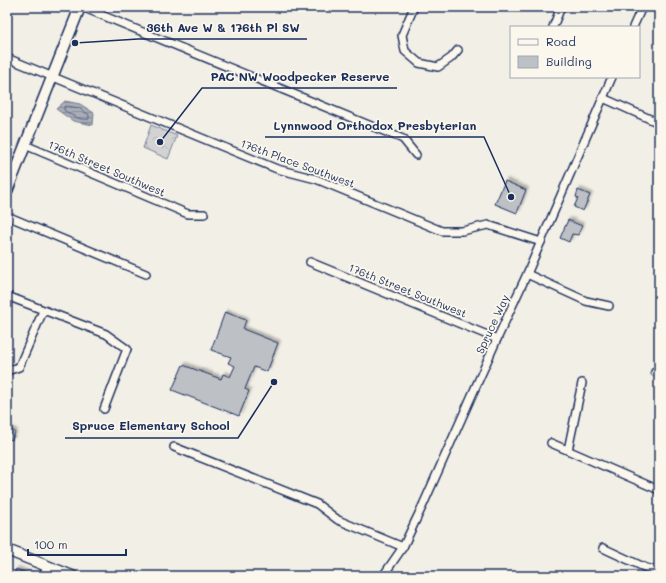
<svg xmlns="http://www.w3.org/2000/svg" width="666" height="583" viewBox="0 0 666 583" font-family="Mali,sans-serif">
<defs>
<pattern id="forest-crowns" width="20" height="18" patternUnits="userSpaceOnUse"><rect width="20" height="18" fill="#d2d3d2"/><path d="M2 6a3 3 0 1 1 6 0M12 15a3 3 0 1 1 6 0" fill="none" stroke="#b4b5b7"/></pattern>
<pattern id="water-rules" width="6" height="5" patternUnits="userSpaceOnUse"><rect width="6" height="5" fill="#a9adb7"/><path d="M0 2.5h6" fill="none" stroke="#898d98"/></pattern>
<filter id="shadow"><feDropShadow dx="2.5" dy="-2.5" stdDeviation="1" flood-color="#0004"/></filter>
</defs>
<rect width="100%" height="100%" fill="#f2efe6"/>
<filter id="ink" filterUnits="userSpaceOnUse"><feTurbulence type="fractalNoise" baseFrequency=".025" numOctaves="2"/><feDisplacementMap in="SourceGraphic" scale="8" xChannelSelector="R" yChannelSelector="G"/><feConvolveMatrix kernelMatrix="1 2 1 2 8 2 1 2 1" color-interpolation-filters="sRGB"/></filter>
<g filter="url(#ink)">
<polygon fill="url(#forest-crowns)" stroke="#768198" points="151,125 177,136 168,159 143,148"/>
<polygon fill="url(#water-rules)" stroke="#707b93" points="65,101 80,104 94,113 93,125 73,121 56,109"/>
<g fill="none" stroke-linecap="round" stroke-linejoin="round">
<path stroke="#546182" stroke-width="1" d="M67,106L79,108L89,115V119C80,121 71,115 64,110V107Z"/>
</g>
<g fill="#bdc0c4" stroke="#1b2f5e" filter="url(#shadow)">
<polygon points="505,181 526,190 517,213 495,204"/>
<polygon points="578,190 590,195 583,211 574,207 578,198 576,197"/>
<polygon points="568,220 582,226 578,235 572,234 569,242 560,238"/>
<polygon points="225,312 246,320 243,329 278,343 267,372 254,367 245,389 249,391 239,416 172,390 183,365 221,379 223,374 230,377 235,366 228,363 231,357 211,350"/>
<polygon points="7,428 15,432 12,440 7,438"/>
<polygon points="16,569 33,576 13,576"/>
</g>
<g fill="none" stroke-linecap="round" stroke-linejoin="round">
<g stroke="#1b2f5e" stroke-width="10">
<g id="street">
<polyline points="82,7 403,139 416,155"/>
<polyline points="414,7 402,35 405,51 419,63 438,67 451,58 458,50"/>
<polyline points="553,27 561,7"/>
<polyline points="633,27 642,7"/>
<polyline points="7,58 277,169 316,179 442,231 462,231 488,225 541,242"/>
<polyline points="603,98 659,123"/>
<polyline points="25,145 188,214 204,214"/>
<polyline points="7,216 146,274"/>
<polyline points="310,262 497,339"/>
<polyline points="527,274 586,301 609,306"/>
<polyline points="7,296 106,334 127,349 104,409"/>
<polyline points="7,371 19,367 43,311"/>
<polyline points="655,372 659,374"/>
<polyline points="551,443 659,490"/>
<polyline points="174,447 317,504 338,520 403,547"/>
<polyline points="568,450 582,383"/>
<polyline points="603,548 646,568 659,571"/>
<polyline points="43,576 47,566"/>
<polyline points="383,576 403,547 423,505 497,339 527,274 612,77"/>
</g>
</g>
<g stroke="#1b2f5e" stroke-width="13">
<g id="secondary">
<polyline points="7,191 80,7"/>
<polyline points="7,550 72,576"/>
</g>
</g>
<use href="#street" stroke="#fbf7ec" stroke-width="7"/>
<use href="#secondary" stroke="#fbf7ec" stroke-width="10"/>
</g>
</g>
<g text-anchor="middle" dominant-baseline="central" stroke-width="3.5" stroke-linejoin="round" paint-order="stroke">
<g font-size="11" fill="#1b2f5e" stroke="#fbf7ec">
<text transform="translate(298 163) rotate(20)">176th Place Southwest</text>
<text transform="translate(107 168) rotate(23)">176th Street Southwest</text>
<text transform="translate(408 290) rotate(22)">176th Street Southwest</text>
<text transform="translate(492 324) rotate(-65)">Spruce Way</text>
</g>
</g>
<path fill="none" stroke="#1b2f5e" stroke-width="1.5" d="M75 43L138 39H307M160 142L202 88H397M511 197L484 137H265M274 382L238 438H65"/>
<g fill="#1b2f5e" stroke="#fbf7ec" stroke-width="1.5">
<circle cx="75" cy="43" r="4"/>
<circle cx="160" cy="142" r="4"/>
<circle cx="511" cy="197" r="4"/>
<circle cx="274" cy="382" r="4"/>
</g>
<g font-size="12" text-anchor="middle" font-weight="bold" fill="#1b2f5e" stroke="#fbf7ec" stroke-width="3.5" stroke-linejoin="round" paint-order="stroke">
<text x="223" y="32">36th Ave W &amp; 176th Pl SW</text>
<text x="300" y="81">PAC NW Woodpecker Reserve</text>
<text x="375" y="130">Lynnwood Orthodox Presbyterian</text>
<text x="151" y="430">Spruce Elementary School</text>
</g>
<rect width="666" height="583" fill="none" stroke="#fbf7ec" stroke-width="24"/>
<rect x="12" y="12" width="642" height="559" fill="none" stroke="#1b2f5e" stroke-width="1.5" filter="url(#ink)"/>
<rect x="510" y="26" width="130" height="52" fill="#fbf7ec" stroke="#a1a7b3"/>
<rect x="518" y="39" width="20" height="6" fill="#fbf7ec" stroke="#a1a7b3"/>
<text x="546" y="46" font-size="12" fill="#1b2f5e">Road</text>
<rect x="518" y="56" width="20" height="12" fill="#bdc0c4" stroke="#a1a7b3"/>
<text x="546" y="66" font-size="12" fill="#1b2f5e">Building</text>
<path d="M28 549v6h98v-6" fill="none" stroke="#1b2f5e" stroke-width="2"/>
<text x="34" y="549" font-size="12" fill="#1b2f5e" stroke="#fbf7ec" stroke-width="3" paint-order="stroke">100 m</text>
</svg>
